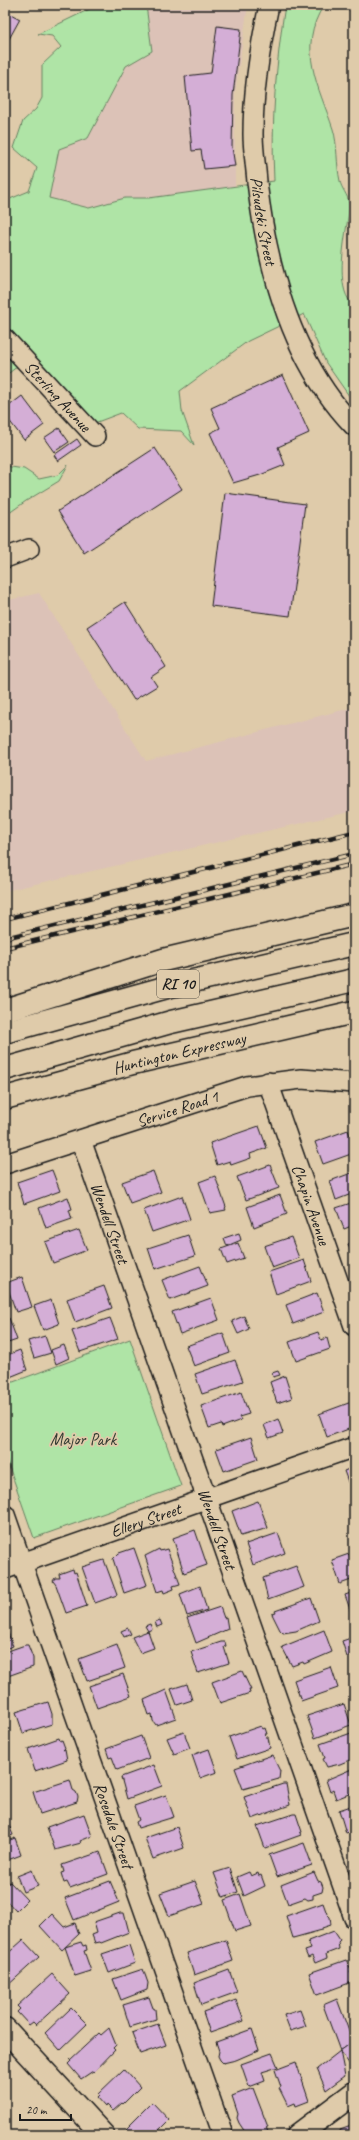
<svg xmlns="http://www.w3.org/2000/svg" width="359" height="2140" viewBox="0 0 359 2140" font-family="Caveat,sans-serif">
<rect width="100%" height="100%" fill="#dfcbaa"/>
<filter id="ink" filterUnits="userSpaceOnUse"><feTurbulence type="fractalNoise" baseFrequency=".025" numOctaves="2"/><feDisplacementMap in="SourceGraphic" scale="8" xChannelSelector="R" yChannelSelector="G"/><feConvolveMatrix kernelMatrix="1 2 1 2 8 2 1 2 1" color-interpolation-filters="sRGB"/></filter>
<g filter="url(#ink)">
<g fill="#dcc2b7">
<polygon points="146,5 248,5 235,93 235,187 149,198 125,198 89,208 49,198 59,149 88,138 126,66 152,51"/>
<polygon points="39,593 146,761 354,707 354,811 5,891 5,601"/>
</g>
<g fill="#afe4a6" stroke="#668061">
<path d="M98,5H146L152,51L126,66L88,138L59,149L49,198L89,208L125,198H149L274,181C271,121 276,64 285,5H324C296,48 319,87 333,129C338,145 336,164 340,181C341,188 348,195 349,203C350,211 347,222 346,230C343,249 336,293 354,305V403L326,363L304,314L248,341L180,391L182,411L194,445L181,431L138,429L121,413L76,430L18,366L5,376V201L29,191L37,168L14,148L23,121L36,109L42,98V65L61,47L52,36L38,34Z"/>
<polygon points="68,465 59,481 26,501 5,516 5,466 24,469 39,479 58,475"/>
<polygon points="130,1339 181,1486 34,1538 5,1455 5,1385"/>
</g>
<g fill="#d4aed6" stroke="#1c1c1c">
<polygon points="5,11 20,19 9,39 5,36"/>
<polygon points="217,26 241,29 233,95 232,147 235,166 204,169 201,150 192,151 185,76 211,73"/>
<polygon points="283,375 309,433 278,447 285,465 260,475 233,483 210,433 220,428 211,408"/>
<polygon points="22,396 44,425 24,440 5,415 5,409"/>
<polygon points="59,428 69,442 54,452 44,438"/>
<polygon points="77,439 81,445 58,461 54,455"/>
<polygon points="155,448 182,489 84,553 58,511"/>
<polygon points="225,493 305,504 290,616 211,606"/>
<polygon points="125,602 166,667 151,677 157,686 134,700 87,627"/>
<polygon points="259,1126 267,1148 250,1154 251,1158 231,1165 230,1161 217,1165 210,1143"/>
<polygon points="348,1130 354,1147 354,1153 323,1164 315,1142"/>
<polygon points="270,1165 279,1188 246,1200 237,1177"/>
<polygon points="52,1170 60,1191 24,1204 17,1182"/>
<polygon points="153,1171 161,1192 130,1203 122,1182"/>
<polygon points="354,1172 354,1193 336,1200 330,1181"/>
<polygon points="215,1176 226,1207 225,1208 226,1210 210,1213 199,1182"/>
<polygon points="280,1195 287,1214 254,1227 247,1207"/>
<polygon points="182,1196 190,1219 152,1232 144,1210"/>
<polygon points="68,1197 72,1209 69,1210 72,1219 46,1228 39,1208"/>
<polygon points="354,1202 354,1225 344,1229 336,1208"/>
<polygon points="79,1230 87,1250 53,1263 45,1242"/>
<polygon points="239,1233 241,1240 227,1246 224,1238"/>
<polygon points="188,1235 195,1256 155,1269 148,1248"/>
<polygon points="291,1237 299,1258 272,1268 264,1246"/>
<polygon points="354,1242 354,1262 348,1244"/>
<polygon points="238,1243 244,1258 227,1264 221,1249"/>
<polygon points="304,1260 311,1281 276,1294 269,1272"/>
<polygon points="200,1266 208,1286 170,1300 162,1280"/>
<polygon points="22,1277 32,1307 16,1312 6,1283"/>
<polygon points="104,1286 112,1308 75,1322 67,1299"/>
<polygon points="317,1293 324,1312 293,1324 286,1305"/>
<polygon points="211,1298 219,1320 180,1334 172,1312"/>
<polygon points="51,1300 59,1324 43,1330 34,1306"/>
<polygon points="244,1316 249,1329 238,1334 232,1321"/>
<polygon points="9,1318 17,1340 5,1344 5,1320"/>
<polygon points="110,1318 118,1339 80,1352 72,1331"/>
<polygon points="318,1332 321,1340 327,1338 330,1349 296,1361 289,1342"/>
<polygon points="223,1333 230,1353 194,1366 186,1346"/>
<polygon points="45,1336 51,1353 34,1358 28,1341"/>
<polygon points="64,1345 69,1358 56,1364 51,1350"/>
<polygon points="20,1350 27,1370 5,1379 5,1356"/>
<polygon points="235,1360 243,1381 202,1394 195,1374"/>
<polygon points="278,1371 280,1375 273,1377 272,1373"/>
<polygon points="285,1376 292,1398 277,1403 270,1382"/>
<polygon points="241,1392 249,1414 239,1417 241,1420 222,1427 221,1424 209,1428 201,1406"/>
<polygon points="354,1401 354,1427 327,1437 319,1414"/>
<polygon points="278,1419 283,1433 269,1438 264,1425"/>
<polygon points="251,1437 258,1459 224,1471 216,1449"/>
<polygon points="354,1467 354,1498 344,1471"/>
<polygon points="258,1501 268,1528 241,1536 232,1511"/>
<polygon points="195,1530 207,1565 184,1573 173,1538"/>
<polygon points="278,1533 285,1553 253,1565 246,1544"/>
<polygon points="134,1548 147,1585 124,1593 113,1559 119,1553"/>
<polygon points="159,1549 160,1551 167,1549 180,1584 173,1586 174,1589 164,1593 163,1590 157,1592 145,1556"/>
<polygon points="349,1554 354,1570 354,1579 340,1584 332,1560"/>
<polygon points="104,1560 117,1595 95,1603 82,1567"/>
<polygon points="296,1566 304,1587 268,1600 263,1578"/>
<polygon points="73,1569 74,1573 76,1572 87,1606 66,1613 56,1585 53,1581 55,1578 60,1578 59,1574"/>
<polygon points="200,1586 207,1610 187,1616 180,1594"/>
<polygon points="354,1592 354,1618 353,1618 345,1595"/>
<polygon points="311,1598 319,1621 296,1631 283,1633 280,1630 272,1614 276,1613 275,1611"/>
<polygon points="220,1607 224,1618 226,1617 228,1629 196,1643 187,1618"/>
<polygon points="160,1620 162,1625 157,1627 155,1622"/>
<polygon points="150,1624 152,1629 148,1631 145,1626"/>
<polygon points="128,1628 131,1634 124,1637 121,1631"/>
<polygon points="7,1630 13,1646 5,1649 5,1631"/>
<polygon points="324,1630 332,1652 304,1664 303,1662 292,1666 282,1647"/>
<polygon points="148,1631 154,1648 140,1653 132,1637"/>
<polygon points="354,1637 354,1654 347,1657 342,1641"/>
<polygon points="221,1642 225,1642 226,1646 224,1647 229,1663 198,1673 191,1652"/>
<polygon points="25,1645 28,1645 33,1658 33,1667 5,1677 5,1652"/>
<polygon points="117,1645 125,1668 87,1681 79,1659"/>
<polygon points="331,1667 338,1688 301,1701 294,1680"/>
<polygon points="242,1671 251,1690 249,1690 250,1693 220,1703 212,1682"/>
<polygon points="123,1674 131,1696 97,1708 89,1686"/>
<polygon points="187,1684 192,1700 177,1705 171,1689"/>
<polygon points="166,1690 176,1718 156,1725 153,1721 152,1714 149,1715 144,1700"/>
<polygon points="48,1702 52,1714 52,1724 23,1733 16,1712"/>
<polygon points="344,1704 351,1725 315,1738 307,1716"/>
<polygon points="261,1726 263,1729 265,1728 267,1734 265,1734 266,1737 268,1737 270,1748 237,1759 229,1737"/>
<polygon points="184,1732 190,1748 174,1754 167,1738"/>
<polygon points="354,1732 354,1758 340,1764 327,1767 323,1759 325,1758 320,1744"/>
<polygon points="141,1736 149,1758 117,1770 112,1757 109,1758 106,1749"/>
<polygon points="59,1738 60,1741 62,1740 65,1748 63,1750 65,1749 67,1760 35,1771 28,1749"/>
<polygon points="209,1749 217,1772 200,1778 192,1755"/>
<polygon points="272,1755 280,1771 279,1779 243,1789 235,1768"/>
<polygon points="154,1765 162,1786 127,1799 121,1777"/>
<polygon points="354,1768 354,1792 336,1799 333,1790 330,1792 326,1780"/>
<polygon points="70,1780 73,1790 76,1792 78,1797 77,1802 40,1814 33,1792"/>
<polygon points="283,1784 286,1784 290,1805 252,1819 244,1797"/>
<polygon points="166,1795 174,1817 138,1828 136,1822 139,1820 134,1806"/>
<polygon points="354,1805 354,1830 346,1833 339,1810"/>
<polygon points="84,1814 92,1836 80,1841 81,1843 55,1850 47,1827"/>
<polygon points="293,1814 296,1814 302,1832 300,1833 301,1835 265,1848 257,1826"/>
<polygon points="6,1818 13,1835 5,1838 5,1819"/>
<polygon points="177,1827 184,1848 153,1859 145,1838"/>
<polygon points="15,1838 21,1855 5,1861 5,1842"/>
<polygon points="304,1843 312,1865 277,1877 269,1855"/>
<polygon points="100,1852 108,1874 70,1888 67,1882 64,1883 61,1873 64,1872 62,1865"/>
<polygon points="230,1868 238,1892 223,1897 214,1873"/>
<polygon points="32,1870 38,1886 23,1892 17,1876"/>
<polygon points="249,1872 251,1876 258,1873 259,1876 261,1875 265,1886 244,1896 237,1877"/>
<polygon points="314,1872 318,1881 321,1882 323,1887 322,1892 313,1895 313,1899 308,1900 305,1898 288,1904 281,1885"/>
<polygon points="110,1881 119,1902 74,1920 65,1898"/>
<polygon points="195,1881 204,1904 169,1916 160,1893"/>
<polygon points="10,1882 27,1900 16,1911 5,1899 5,1886"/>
<polygon points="240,1894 251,1926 235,1931 224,1900"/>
<polygon points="323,1903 327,1914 330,1917 331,1925 322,1928 322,1930 293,1938 286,1916"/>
<polygon points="120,1913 124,1913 129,1932 101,1943 100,1942 95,1943 92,1935 97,1933 94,1922"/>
<polygon points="52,1914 64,1927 75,1923 79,1934 62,1950 40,1926"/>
<polygon points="334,1931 340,1940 338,1942 339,1949 326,1954 327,1958 315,1963 312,1956 308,1958 305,1951 311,1949 308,1941"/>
<polygon points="23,1940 39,1957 5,1988 5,1956"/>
<polygon points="226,1940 233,1961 194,1975 187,1953"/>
<polygon points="81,1942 83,1946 86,1945 87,1950 84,1951 91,1971 75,1976 65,1947"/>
<polygon points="129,1945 135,1963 109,1973 102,1954"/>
<polygon points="346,1960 352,1971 350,1972 354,1977 352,1982 317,1995 309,1973"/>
<polygon points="143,1969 148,1983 147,1990 121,2000 113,1979"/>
<polygon points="229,1970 237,1992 201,2005 194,1983"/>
<polygon points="52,1974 70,1994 36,2025 33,2022 29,2025 17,2012 20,2009 17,2006"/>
<polygon points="149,1997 153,2008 155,2009 156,2019 130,2027 123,2005"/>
<polygon points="337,1999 353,2042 340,2051 323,2005"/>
<polygon points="236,2000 244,2021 210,2033 203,2012"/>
<polygon points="71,2008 87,2024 60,2050 45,2033"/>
<polygon points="300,2010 306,2026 290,2031 284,2015"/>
<polygon points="158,2024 166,2045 140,2054 132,2033"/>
<polygon points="109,2028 116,2045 113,2048 115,2050 94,2072 93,2071 81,2079 68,2064 71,2061 70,2060 99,2033 101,2035"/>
<polygon points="252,2029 259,2050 236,2060 223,2063 220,2060 218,2056 219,2051 216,2042"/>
<polygon points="354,2041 354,2068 353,2069 340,2051"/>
<polygon points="340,2051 345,2076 326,2090 317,2069"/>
<polygon points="272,2053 278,2067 262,2072 265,2081 249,2087 241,2064"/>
<polygon points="296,2062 309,2101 296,2106 295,2103 288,2106 279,2088 281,2087 275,2070"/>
<polygon points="124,2069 140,2087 123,2104 122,2103 113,2111 107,2105 106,2107 97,2097 99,2095 98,2094"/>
<polygon points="253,2088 268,2127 266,2127 268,2132 259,2135 247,2135 239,2123 237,2118 238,2114 232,2096"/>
<polygon points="152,2102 169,2120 154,2135 132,2135 126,2130 130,2126 129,2125"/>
<polygon points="354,2125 354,2135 341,2135 340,2130"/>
</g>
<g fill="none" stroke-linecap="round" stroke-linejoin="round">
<g stroke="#1c1c1c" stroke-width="22">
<g id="street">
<path id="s1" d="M269,5C260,47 253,91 253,134C253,150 256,167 257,182C267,268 292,362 354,426"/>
<path id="s2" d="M5,339L95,436"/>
<polyline points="5,558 29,549"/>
<path id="s3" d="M268,1082L354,1326"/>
<path id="s4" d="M81,1140L354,1918"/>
<path id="s5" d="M5,1164L247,1086L301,1079L354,1083"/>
<path id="s6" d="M5,1515L223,2135"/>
<path id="s7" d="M5,1569L354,1447"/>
</g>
</g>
<g stroke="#1c1c1c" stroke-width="25">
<g id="secondary">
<polyline points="5,2029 103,2135"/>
<polyline points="298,2135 354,2093"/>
</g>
</g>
<g stroke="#1c1c1c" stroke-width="25">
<g id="highway">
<polyline points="5,1010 163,960 354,915"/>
<polyline points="5,1032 171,986 354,944"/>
<polyline points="5,1069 171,1022 354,980"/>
<path id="s8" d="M5,1098L133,1063L354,1012"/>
</g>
</g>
<use href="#street" stroke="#dfcbaa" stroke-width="19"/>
<use href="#secondary" stroke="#dfcbaa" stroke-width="22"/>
<use href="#highway" stroke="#dfcbaa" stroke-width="22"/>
<g stroke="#1c1c1c" stroke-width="4.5">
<g id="rail">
<polyline points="5,919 354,832"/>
<polyline points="5,938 354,854"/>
<polyline points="5,948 354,864"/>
</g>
</g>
<use href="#rail" stroke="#dfcbaa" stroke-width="3" stroke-dasharray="9" stroke-linecap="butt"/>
</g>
</g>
<g text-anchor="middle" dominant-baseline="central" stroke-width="3.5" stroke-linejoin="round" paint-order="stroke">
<rect fill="#dfcbaa" stroke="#565047" stroke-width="1" x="157" y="970" width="42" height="28" rx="3"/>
<g font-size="16" font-weight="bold" fill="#1c1c1c">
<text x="178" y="984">RI 10</text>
</g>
<g font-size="17" fill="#1c1c1c" stroke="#dfcbaa">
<text stroke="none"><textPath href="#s1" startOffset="218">Pilsudski Street</textPath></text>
<text stroke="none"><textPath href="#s2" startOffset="78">Sterling Avenue</textPath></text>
<text stroke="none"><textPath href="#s8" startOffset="180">Huntington Expressway</textPath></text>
<text stroke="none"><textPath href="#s5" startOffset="181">Service Road 1</textPath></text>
<text stroke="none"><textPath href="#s3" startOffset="130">Chapin Avenue</textPath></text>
<text stroke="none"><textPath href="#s4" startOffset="88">Wendell Street</textPath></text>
<text stroke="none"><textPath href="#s7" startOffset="149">Ellery Street</textPath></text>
<text stroke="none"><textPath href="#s4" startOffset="412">Wendell Street</textPath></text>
<text stroke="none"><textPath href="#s6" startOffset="329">Rosedale Street</textPath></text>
</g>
<g font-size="17" fill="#323a31" stroke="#dfcbaa">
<text x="83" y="1439">Major Park</text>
</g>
</g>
<rect width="359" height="2140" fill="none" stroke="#dfcbaa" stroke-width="20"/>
<rect x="10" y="10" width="339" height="2120" fill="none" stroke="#1c1c1c" stroke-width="1.5" filter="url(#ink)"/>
<path d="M20 2114v6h51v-6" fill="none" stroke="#1c1c1c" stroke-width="2"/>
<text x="26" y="2114" font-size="12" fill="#1c1c1c" stroke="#dfcbaa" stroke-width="3" paint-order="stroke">20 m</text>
</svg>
